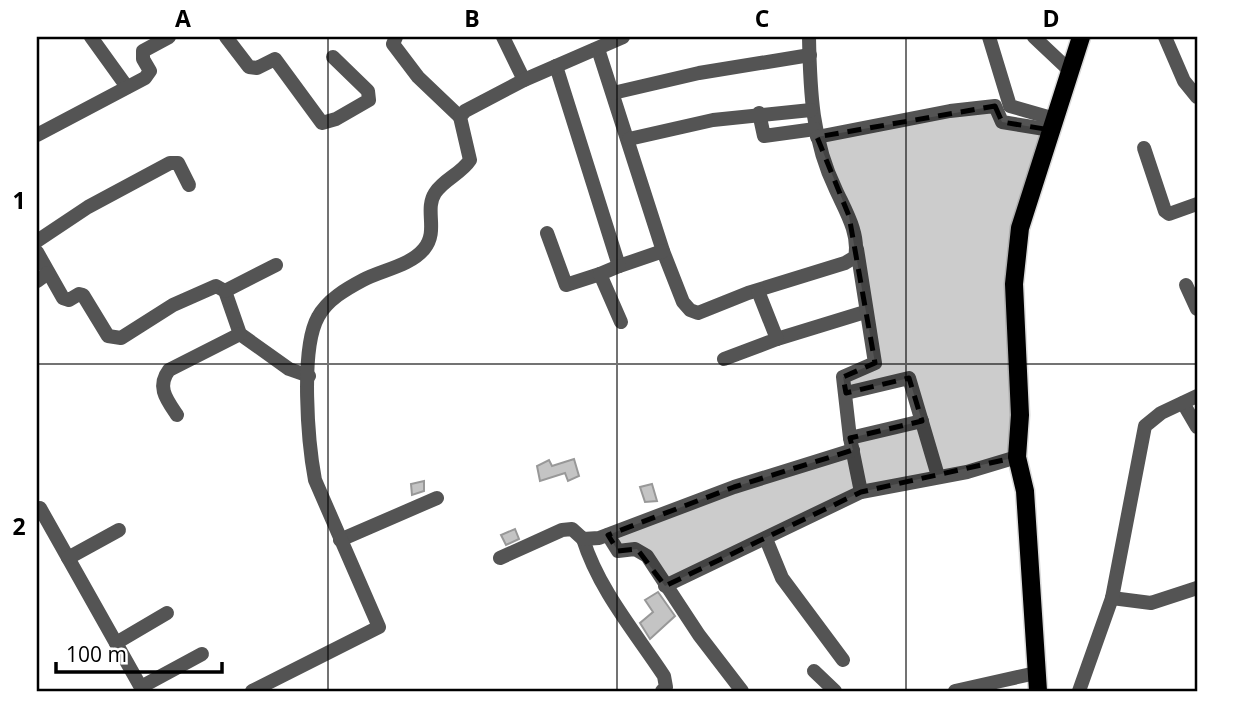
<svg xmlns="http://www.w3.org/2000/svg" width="1234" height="728" viewBox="0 0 1234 728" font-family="'Open Sans',sans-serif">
<rect width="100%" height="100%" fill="#fff"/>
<g fill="#c4c4c4" stroke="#989898" stroke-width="2">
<polygon points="574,459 579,476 568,481 565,473 540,481 537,466 549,460 552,466"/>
<polygon points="424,481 424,491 412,495 411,484"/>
<polygon points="652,484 657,501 645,502 640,487"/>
<polygon points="515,529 519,539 506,545 501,535"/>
<polygon points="658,592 675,616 650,639 640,623 653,612 645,600"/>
</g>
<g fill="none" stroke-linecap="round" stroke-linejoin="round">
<g stroke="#dbdbdb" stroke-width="21">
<polyline id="major" points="1038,691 1025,491 1017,457 1020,415 1014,284 1020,228 1081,37"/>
</g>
<g stroke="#545454" stroke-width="14">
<polyline points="91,37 127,87"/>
<polyline points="226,37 249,67 257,68 275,59 322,123 336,119 369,100 368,91 333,57"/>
<polyline points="396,37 393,44 418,77 460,117"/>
<polyline points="503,37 524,80"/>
<polyline points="989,37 1010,106 1055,119"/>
<polyline points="1034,37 1069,70"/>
<polyline points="1165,37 1184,81 1197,97"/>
<path d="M598,49L663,251L683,302L690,310L698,313L748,293L845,263L855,257C860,234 845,210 836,190C812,141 810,91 809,37"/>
<polyline points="556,66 619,266 663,251"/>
<polyline points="613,93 699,73 810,55"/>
<polyline points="759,113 764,136 815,129"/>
<polyline points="37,135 145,78 150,71 143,59 143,51 169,37"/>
<polyline points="817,137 950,111 995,106 1002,122 1051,130"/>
<polyline points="629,139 713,120 811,110"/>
<polyline points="1144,148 1165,211 1169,214 1197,204"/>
<polyline points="547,233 566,285 600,274"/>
<polyline points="37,241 88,207 170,163 178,163 189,185"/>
<polyline points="37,252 63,298 69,300 79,294 83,295 108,336 121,338 173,305 216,286 225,291 240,334 289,369 309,376"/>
<polyline points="619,266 600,274 621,322"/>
<polyline points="37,281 48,273"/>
<polyline points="1186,285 1197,309"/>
<polyline points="225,291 276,265"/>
<polyline points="777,339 865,312"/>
<polyline points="724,359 777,339 758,291"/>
<polyline points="846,393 909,378 938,476"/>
<polyline points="1183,403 1197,427"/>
<path d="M177,415C167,400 156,387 169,370L240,334"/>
<polyline points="850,438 843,377 875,363 857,249"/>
<polyline points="861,492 850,438 922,421"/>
<polyline points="40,508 143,691"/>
<polyline points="608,535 618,551 635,549 647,556 699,635 742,691"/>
<path d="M583,539C599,590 635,632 664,676L666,687L662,691"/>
<polyline points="766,539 782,578 843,660"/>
<polyline points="340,540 437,498"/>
<polyline points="68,558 119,530"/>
<polyline points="500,558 562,530 572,529 583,539 599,538 734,487 853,450"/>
<polyline points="665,586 861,492 967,472 1017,457"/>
<polyline points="1112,598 1151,603 1197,588"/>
<polyline points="116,643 167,613"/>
<polyline points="814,671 835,691"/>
<polyline points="141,687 202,654"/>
<path d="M252,691L379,627L315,480C308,443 300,349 318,317C327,300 346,289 363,280C382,270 410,266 424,249C439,231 424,210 435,193C444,179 461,174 470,160L460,117L465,111L524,80L623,37"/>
<polyline points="955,691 1036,673"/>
<polyline points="1079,691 1112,598 1145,426 1161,413 1197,396"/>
</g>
<use href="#major" stroke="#000" stroke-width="18"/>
</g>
<path fill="#000" fill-opacity="0.2" stroke="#000" stroke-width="5" stroke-dasharray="14 9" stroke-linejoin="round" d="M995,106L1002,122L1051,130L1020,228L1014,284L1017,457L861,492L665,586L637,549L618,551L608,535L734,487L853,450L850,438L922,421L909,378L846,393L843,377L875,363L849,216L817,137Z"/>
<path fill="none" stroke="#000" stroke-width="2" stroke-opacity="0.55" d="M328,37V691M617,37V691M906,37V691M37,364H1197"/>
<rect width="1234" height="728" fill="none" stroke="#ffffff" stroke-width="77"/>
<path d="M56 662v10h166v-10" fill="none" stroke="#000000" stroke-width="3.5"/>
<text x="66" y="662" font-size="21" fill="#000000" stroke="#ffffff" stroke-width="5" paint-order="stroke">100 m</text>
<rect x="38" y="38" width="1158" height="652" fill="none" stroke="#000" stroke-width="2.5"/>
<g font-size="23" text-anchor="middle" font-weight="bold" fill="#000">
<text x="183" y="27">A</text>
<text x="472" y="27">B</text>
<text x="762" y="27">C</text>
<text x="1051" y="27">D</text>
<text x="19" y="209">1</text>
<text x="19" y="535">2</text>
</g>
</svg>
